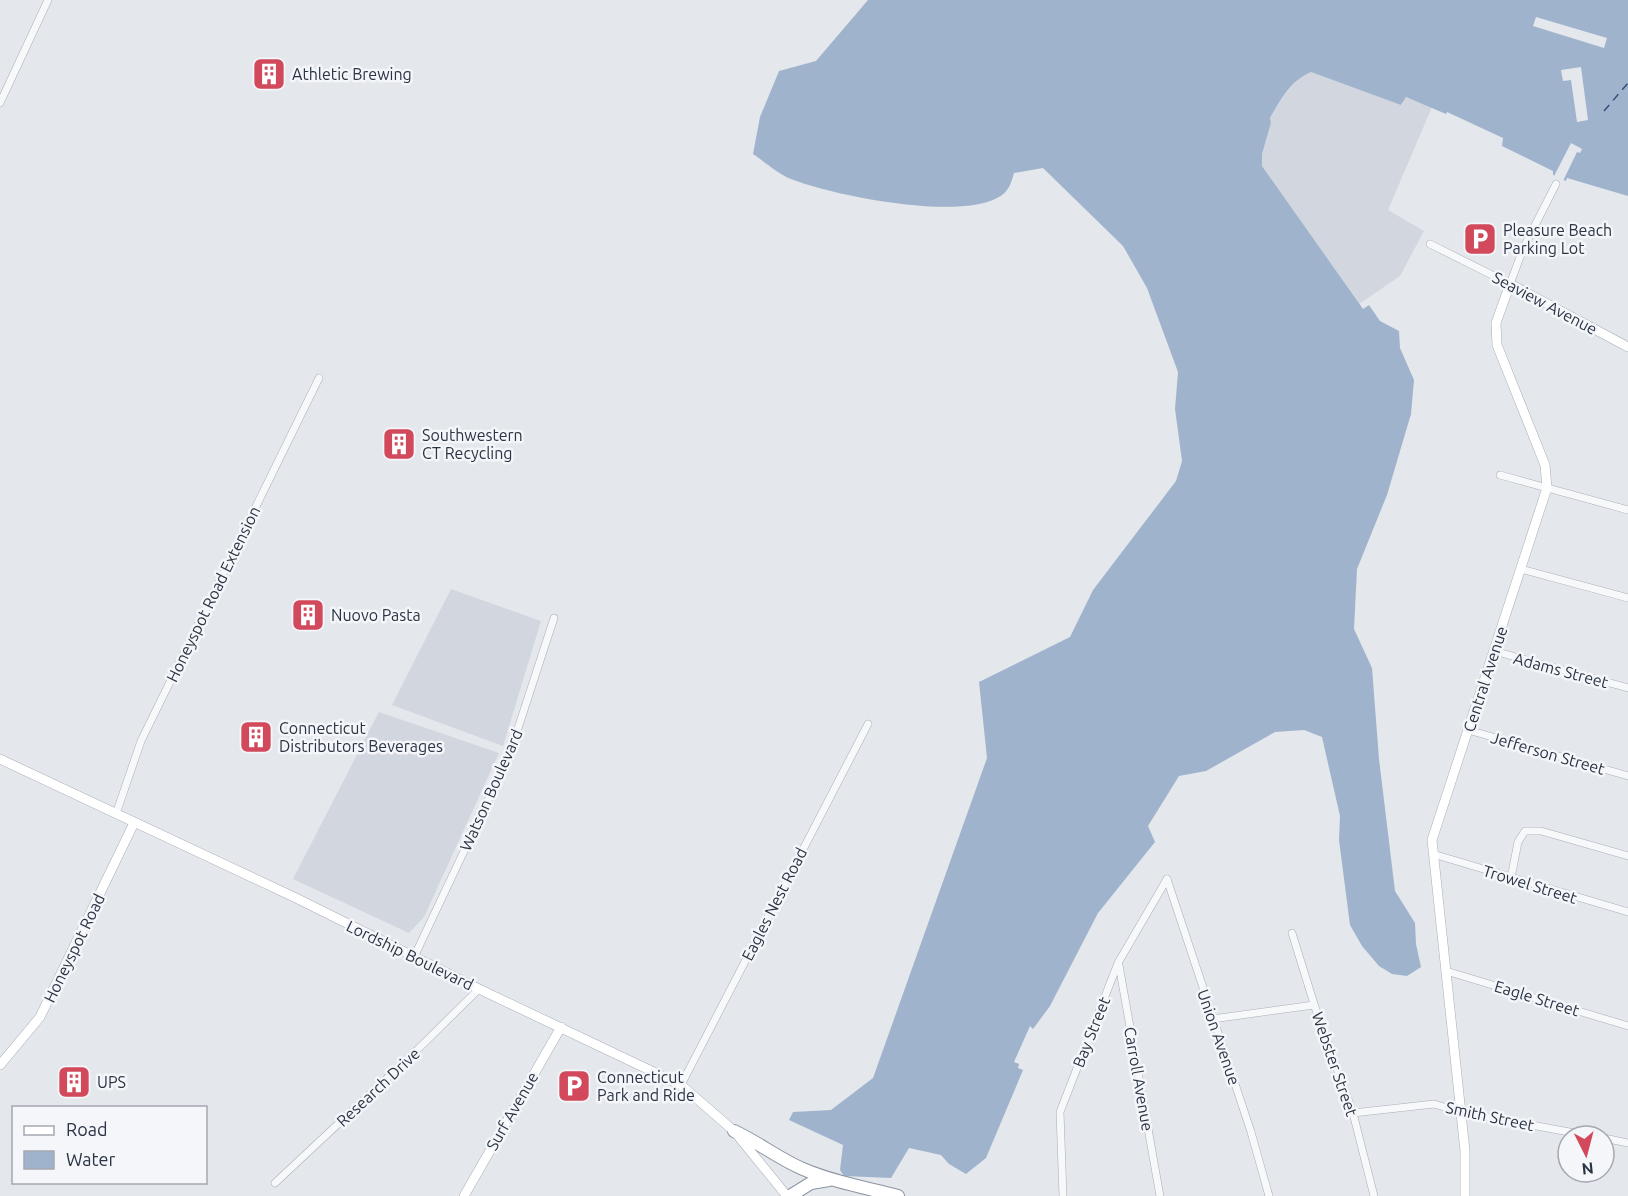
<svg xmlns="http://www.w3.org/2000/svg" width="1628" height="1196" viewBox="0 0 1628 1196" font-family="Ubuntu,sans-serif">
<rect width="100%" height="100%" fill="#e4e7ec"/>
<g fill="#d2d6de">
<polygon points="1311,72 1402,105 1405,97 1432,107 1388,210 1424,231 1400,276 1359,304 1262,166 1262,154 1271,123 1270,118 1284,94 1300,77"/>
<polygon points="451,589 541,621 503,746 392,705"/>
<polygon points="379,712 499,753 424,917 409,933 293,879"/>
</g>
<path fill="#9fb4cc" d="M868,0H1628V196L1567,178L1566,181L1553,175V171L1502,146L1503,138L1447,112L1446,114L1406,97L1401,105L1311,72C1290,81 1281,99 1270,118L1271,123L1262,154V166L1363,309L1369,305L1380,321L1399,331L1400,348L1414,380L1411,414L1387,495L1357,569L1354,629L1372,668L1379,759L1395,891L1415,923L1416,944L1421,967L1407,976L1392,974L1379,966L1362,946L1350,925L1339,840L1340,816L1322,737L1304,730L1275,732L1206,771L1179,776L1148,826L1155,842L1098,913L1050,1006L1033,1029L1030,1026L1014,1062L1019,1064L1018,1068L1023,1070L986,1158L966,1174L949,1164L941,1155L909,1148L891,1178L844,1176L840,1170L843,1145L789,1120L793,1112L831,1110L873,1078L987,758L979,682L1070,637L1093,590L1176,481L1182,461L1175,409L1178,372L1147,288L1123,246L1043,168L1014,173C1011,184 1008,193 997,198C957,220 834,196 791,179C778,174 765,162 753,154L760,117L779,71L816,61Z"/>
<g fill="#e4e7ec">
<polygon points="1536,17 1607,38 1604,48 1533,26"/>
<polygon points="1581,67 1588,120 1577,122 1571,80 1563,81 1561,70"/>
<polygon points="1571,143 1582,149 1580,153 1577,152 1562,183 1553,178"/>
</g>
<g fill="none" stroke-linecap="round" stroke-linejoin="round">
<polyline stroke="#34527a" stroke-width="1.5" stroke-dasharray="8 6" stroke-linecap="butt" points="1604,111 1628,83"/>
<g stroke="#a9aeb7" stroke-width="8">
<g id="street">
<polyline points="0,103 48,0"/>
<polyline points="1430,244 1510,284 1523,249 1556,184"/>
<polyline points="1500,475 1628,510"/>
<polyline points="1521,569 1628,598"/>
<polyline points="1494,651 1628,688"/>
<polyline points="1468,730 1628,776"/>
<polyline points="116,814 141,741 319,378"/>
<polyline points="1433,854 1628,912"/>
<polyline points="1511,878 1518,842 1525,831 1541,831 1628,856"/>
<polyline points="1167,879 1251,1132 1269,1196"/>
<polyline points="1292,933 1315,1007 1353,1113 1374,1196"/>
<polyline points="414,957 509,756 554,618"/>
<polyline points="1119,965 1160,1196"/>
<polyline points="1446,971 1628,1026"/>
<polyline points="1212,1019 1314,1005"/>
<polyline points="681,1085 868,724"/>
<polyline points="1353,1113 1434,1104 1461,1112 1591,1136"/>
<polyline points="1604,1138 1628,1143"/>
<polyline points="275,1183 417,1050 479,989"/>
<polyline points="1063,1196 1060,1112 1118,963 1167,879"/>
</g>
</g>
<g stroke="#a9aeb7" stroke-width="10">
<g id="secondary">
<polyline points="0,759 296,898 479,989 681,1085 734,1131 787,1196"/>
<polyline points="0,1065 40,1017 134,823"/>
<polyline points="464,1196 561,1027"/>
<polyline points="1465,1196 1465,1151 1432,840 1547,488 1545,465 1497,345 1496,323 1510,284 1628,347"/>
</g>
</g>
<g stroke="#8b94a3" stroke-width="14">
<g id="highway">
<path d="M734,1131C758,1142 779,1159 803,1169C833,1182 867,1188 898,1196"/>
<polyline points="790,1196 811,1183 829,1180"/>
</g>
</g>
<use href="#street" stroke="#f7f8fa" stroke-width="7"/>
<use href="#secondary" stroke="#fff" stroke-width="9"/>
<use href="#highway" stroke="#fff" stroke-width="12"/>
</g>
<defs>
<g id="building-square" transform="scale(1.725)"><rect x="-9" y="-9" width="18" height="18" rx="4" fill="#d1495b" stroke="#f4f6f9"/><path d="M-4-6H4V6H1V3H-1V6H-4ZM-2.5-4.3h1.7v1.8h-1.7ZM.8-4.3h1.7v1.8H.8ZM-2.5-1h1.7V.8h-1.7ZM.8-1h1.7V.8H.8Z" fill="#fff"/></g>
<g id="parking-square" transform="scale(1.725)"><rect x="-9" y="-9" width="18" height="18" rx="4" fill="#d1495b" stroke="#f4f6f9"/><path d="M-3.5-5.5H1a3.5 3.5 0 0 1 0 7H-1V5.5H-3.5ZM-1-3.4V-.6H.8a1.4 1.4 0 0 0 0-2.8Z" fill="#fff"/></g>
</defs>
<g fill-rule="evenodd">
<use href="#building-square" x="269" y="74"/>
<use href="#parking-square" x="1480" y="239"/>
<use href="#building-square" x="399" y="444"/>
<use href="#building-square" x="308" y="615"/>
<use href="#building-square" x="256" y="737"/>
<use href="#building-square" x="74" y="1082"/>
<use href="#parking-square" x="574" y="1086"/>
</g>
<g text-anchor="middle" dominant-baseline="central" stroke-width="5" stroke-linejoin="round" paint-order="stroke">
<g font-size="16" fill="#2b3445" stroke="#f4f6f9" text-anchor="start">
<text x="292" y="74">Athletic Brewing</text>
<text x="1503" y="230">Pleasure Beach<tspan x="1503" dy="18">Parking Lot</tspan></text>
<text x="422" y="435">Southwestern<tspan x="422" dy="18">CT Recycling</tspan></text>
<text x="331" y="615">Nuovo Pasta</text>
<text x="279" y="728">Connecticut<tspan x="279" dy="18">Distributors Beverages</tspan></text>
<text x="597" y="1077">Connecticut<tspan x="597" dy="18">Park and Ride</tspan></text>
<text x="97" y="1082">UPS</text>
</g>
<g font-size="16" fill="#2b3445" stroke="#f4f6f9">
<text transform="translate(1545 303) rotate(28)">Seaview Avenue</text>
<text transform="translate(213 594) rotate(-64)">Honeyspot Road Extension</text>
<text transform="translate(1561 670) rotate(15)">Adams Street</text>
<text transform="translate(1485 679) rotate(-72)">Central Avenue</text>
<text transform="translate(1548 753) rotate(16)">Jefferson Street</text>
<text transform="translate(491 790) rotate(-66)">Watson Boulevard</text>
<text transform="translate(1530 884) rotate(17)">Trowel Street</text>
<text transform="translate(774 904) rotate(-63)">Eagles Nest Road</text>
<text transform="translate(74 948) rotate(-64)">Honeyspot Road</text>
<text transform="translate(410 955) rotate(26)">Lordship Boulevard</text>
<text transform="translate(1537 998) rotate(17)">Eagle Street</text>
<text transform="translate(1091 1032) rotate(-68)">Bay Street</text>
<text transform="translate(1219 1037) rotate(71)">Union Avenue</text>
<text transform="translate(1335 1064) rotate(71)">Webster Street</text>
<text transform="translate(1139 1079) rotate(80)">Carroll Avenue</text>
<text transform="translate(378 1087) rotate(-43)">Research Drive</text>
<text transform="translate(512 1111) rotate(-60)">Surf Avenue</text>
<text transform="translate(1490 1116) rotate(12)">Smith Street</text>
</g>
</g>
<rect x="12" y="1106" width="195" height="78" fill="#f4f6f9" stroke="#a4a8b1" stroke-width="1.5"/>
<rect x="24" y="1126" width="30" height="9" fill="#ffffff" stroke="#a4a8b1" stroke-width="1.5"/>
<text x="66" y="1136" font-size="18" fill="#2b3445">Road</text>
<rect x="24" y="1151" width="30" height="18" fill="#9fb4cc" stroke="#a4a8b1" stroke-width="1.5"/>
<text x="66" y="1166" font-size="18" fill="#2b3445">Water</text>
<g transform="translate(1586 1154) rotate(174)"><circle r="28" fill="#f4f6f9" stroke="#a4a8b1" stroke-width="1.5"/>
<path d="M0-4.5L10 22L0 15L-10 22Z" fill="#d1495b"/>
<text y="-9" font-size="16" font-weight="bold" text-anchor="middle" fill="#2b3445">N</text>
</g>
</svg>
